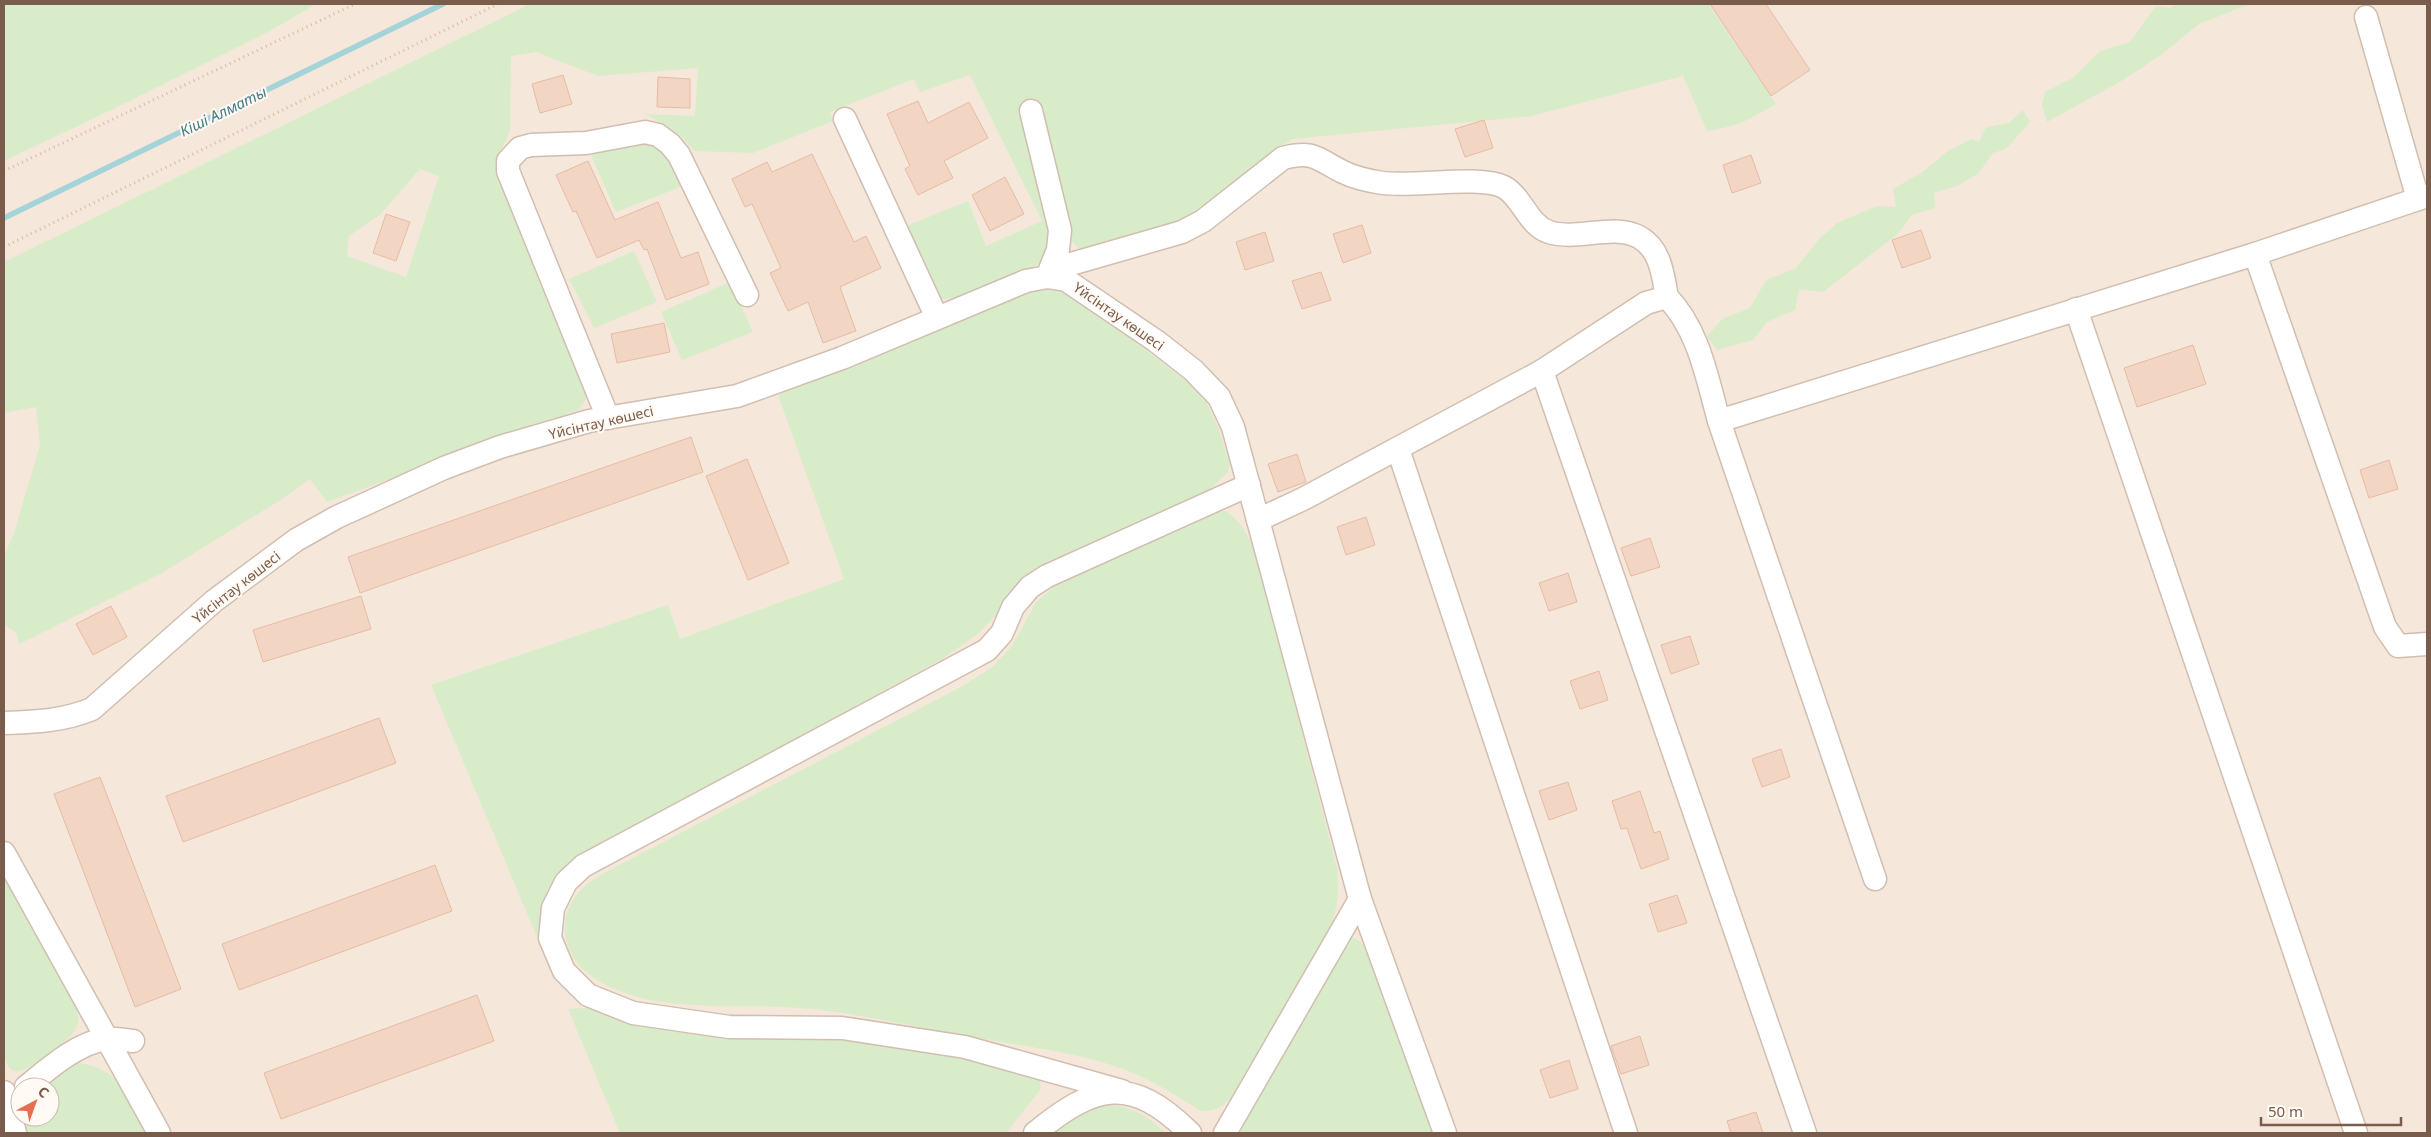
<svg xmlns="http://www.w3.org/2000/svg" width="2431" height="1137" viewBox="0 0 2431 1137" font-family="'Noto Sans',sans-serif">
<rect width="100%" height="100%" fill="#fdf6ec"/>
<path fill="#f5e8da" fill-rule="evenodd" d="M4,4H2427V1133H4ZM20,1087H50V1117H20Z"/>
<g fill="#d8ecc9" fill-rule="evenodd">
<polygon points="4,4 316,4 268,32 109,111 4,161"/>
<path d="M530,4H1708L1776,104C1751,119 1736,127 1707,131L1683,76L1532,116L1293,139L1275,150L1185,223L1090,250L1078,248L1053,219L1046,258L1037,265L960,298L938,299L904,227L968,201L986,246L1042,221L970,75L920,92L914,79L830,112L833,121L753,153L694,151C680,132 665,123 644,114L695,116L698,68L598,76L536,52L511,56L510,131L498,157L587,394L584,403L578,410L327,502L310,479L282,499L160,574L19,644L16,633L4,624V556L14,533L40,445L36,407L4,413V262ZM420,169L439,176L406,277L347,256L349,236L380,215Z"/>
<polygon points="2178,4 2250,4 2199,24 2161,55 2123,80 2047,122 2042,105 2045,92 2073,78 2100,51 2130,42 2156,6 2170,8"/>
<polygon points="2023,110 2030,122 2006,149 1993,153 1978,174 1957,186 1934,193 1935,208 1912,215 1899,233 1823,292 1799,289 1795,310 1767,322 1753,340 1717,350 1707,336 1722,319 1750,308 1766,280 1796,268 1819,239 1837,223 1877,206 1896,207 1893,189 1924,171 1948,151 1971,139 1979,141 1986,127 2009,123"/>
<polygon points="647,141 659,145 686,185 616,212 591,155"/>
<polygon points="634,251 657,302 594,328 569,279"/>
<polygon points="730,282 753,332 682,360 661,312"/>
<path d="M1046,290L1066,293L1085,303L1186,381L1206,402L1218,427L1230,464L1228,472L1208,491L1044,563L1024,576L1007,594L996,615L979,633L942,659L584,853C540,884 538,905 545,956L431,685L668,605L680,639L844,579L778,395L1027,292Z"/>
<path d="M1226,511C1243,523 1249,537 1256,556L1337,868C1339,888 1338,905 1332,924L1230,1099C1221,1108 1214,1111 1201,1111C1181,1099 1160,1085 1138,1075C1090,1054 1034,1048 983,1039C927,1029 870,1016 814,1009C744,1001 655,1018 594,978C561,956 554,915 583,888C588,882 596,879 602,874L959,688L991,668L1012,646L1036,602L1054,587L1213,512Z"/>
<path d="M4,872L73,996C76,1006 80,1017 77,1027C72,1039 23,1079 12,1070C6,1066 5,1058 4,1052Z"/>
<polygon points="1355,938 1366,947 1436,1133 1241,1133 1245,1117 1350,939"/>
<polygon points="585,1008 914,1047 1026,1070 1040,1078 1041,1089 1006,1133 620,1133 568,1009"/>
<path d="M80,1063C123,1070 131,1100 150,1133H21L17,1110L20,1106V1117H50V1087H34L66,1067Z"/>
<path d="M1104,1104C1132,1107 1145,1113 1165,1133H1054L1072,1118Z"/>
</g>
<g fill="none" stroke-linecap="round" stroke-linejoin="round">
<polyline stroke="#a5d3da" stroke-width="5.5" points="4,218 443,4"/>
</g>
<g fill="#f3d5c3" stroke="#e6bba3">
<polygon points="1710,4 1766,4 1810,70 1771,96"/>
<polygon points="563,75 572,104 540,113 532,84"/>
<polygon points="658,77 690,79 690,108 657,107"/>
<polygon points="918,101 928,123 969,102 988,138 944,161 953,178 918,195 905,169 910,166 887,114"/>
<polygon points="1484,120 1493,148 1465,157 1455,129"/>
<polygon points="812,154 854,242 866,236 881,268 840,287 856,331 823,343 808,302 788,311 770,273 781,268 752,204 745,207 732,179 767,162 772,172"/>
<polygon points="1751,155 1761,183 1732,193 1723,165"/>
<polygon points="588,161 615,220 658,202 681,258 698,252 709,284 666,300 647,249 644,250 639,240 597,258 576,211 573,212 556,175"/>
<polygon points="1005,177 1024,214 990,231 972,195"/>
<polygon points="386,214 410,222 396,261 373,253"/>
<polygon points="1362,225 1371,253 1343,263 1333,234"/>
<polygon points="1921,230 1931,258 1902,268 1892,240"/>
<polygon points="1265,232 1274,261 1245,270 1236,242"/>
<polygon points="1321,272 1331,300 1302,309 1292,281"/>
<polygon points="664,323 670,352 617,363 611,334"/>
<polygon points="2193,345 2206,384 2137,407 2124,368"/>
<polygon points="691,437 703,472 360,593 348,557"/>
<polygon points="1297,454 1306,482 1278,492 1268,464"/>
<polygon points="747,459 789,563 748,580 706,476"/>
<polygon points="2389,460 2398,489 2369,498 2360,470"/>
<polygon points="1366,517 1375,545 1346,555 1337,527"/>
<polygon points="1650,538 1660,567 1631,576 1621,548"/>
<polygon points="1568,573 1577,602 1549,611 1539,583"/>
<polygon points="361,596 371,629 263,662 253,630"/>
<polygon points="111,606 127,637 93,655 76,624"/>
<polygon points="1690,636 1699,664 1671,674 1661,645"/>
<polygon points="1599,671 1608,700 1580,709 1570,681"/>
<polygon points="379,718 396,763 183,842 166,796"/>
<polygon points="1781,749 1790,777 1762,787 1752,759"/>
<polygon points="100,777 181,989 135,1007 54,794"/>
<polygon points="1568,782 1577,810 1549,820 1539,791"/>
<polygon points="1640,791 1654,833 1660,831 1669,859 1641,869 1627,828 1621,829 1612,801"/>
<polygon points="435,865 452,911 239,990 222,944"/>
<polygon points="1677,895 1687,923 1658,932 1649,904"/>
<polygon points="477,995 494,1041 281,1119 264,1073"/>
<polygon points="1640,1036 1649,1065 1621,1074 1611,1046"/>
<polygon points="1569,1060 1578,1089 1550,1098 1540,1070"/>
<polygon points="1756,1112 1763,1133 1731,1133 1727,1121"/>
</g>
<g fill="none" stroke-linecap="round" stroke-linejoin="round">
<g stroke="#d1beb0" stroke-width="25">
<g id="minor">
<polyline points="2366,17 2418,199"/>
<path d="M1031,111L1060,230L1058,250L1047,277L1071,264L1182,232L1203,221L1283,158C1314,150 1317,159 1343,172C1355,178 1369,181 1383,183C1414,187 1480,175 1504,187C1522,197 1528,225 1549,232C1578,241 1613,223 1639,237C1661,249 1663,276 1667,297"/>
<polyline points="845,119 937,318"/>
<polyline points="2255,254 2385,627 2398,646 2427,644"/>
<polyline points="2076,309 2356,1133"/>
<path d="M1542,371L1646,303L1667,297C1699,330 1707,378 1719,421L2255,254L2427,196"/>
<polyline points="608,418 508,171 508,161 520,148 531,145 586,143 645,132 658,135 670,144 679,155 747,295"/>
<polyline points="1719,421 1875,879"/>
<polyline points="1398,449 1626,1133"/>
<polyline points="1258,520 1360,899 1445,1133"/>
<path d="M4,723C35,722 63,721 92,709L214,601L296,540L337,517L444,468L500,447L589,421L737,396L842,358L1026,281L1047,277L1066,280L1156,341L1193,370L1219,397L1233,427L1258,520L1303,499L1542,371L1805,1133"/>
<polyline points="4,853 159,1133"/>
<path d="M26,1087C48,1069 77,1043 106,1039C115,1038 125,1040 133,1041"/>
<polyline points="1122,1091 965,1047 842,1028 729,1027 633,1013 588,995 564,971 550,938 553,908 566,882 583,866 987,650 1002,633 1013,607 1030,587 1047,576 1249,485"/>
<polyline points="4,1092 15,1133"/>
<path d="M1035,1133C1096,1083 1131,1075 1190,1133"/>
<polyline points="1225,1133 1360,899"/>
</g>
</g>
<g stroke="#d9b8a5" stroke-width="3" stroke-dasharray="1 4" stroke-linecap="butt">
<polyline points="4,171 355,4"/>
<polyline points="4,247 498,4"/>
</g>
<use href="#minor" stroke="#fff" stroke-width="22"/>
</g>
<g text-anchor="middle" dominant-baseline="central" stroke-width="4" stroke-linejoin="round" paint-order="stroke">
<g font-size="14" fill="#7a5c4d" stroke="#fffaf3">
<text transform="translate(1119 316) rotate(35)">Үйсінтау көшесі</text>
<text transform="translate(601 422) rotate(-13)">Үйсінтау көшесі</text>
<text transform="translate(236 587) rotate(-38)">Үйсінтау көшесі</text>
</g>
<g font-size="15" font-style="italic" fill="#437c86" stroke="#fffaf3">
<text transform="translate(223 111) rotate(-26)">Кіші Алматы</text>
</g>
</g>
<rect width="2431" height="1137" fill="none" stroke="#7a5c4d" stroke-width="10"/>
<g transform="translate(35 1102) rotate(41)"><circle r="24" fill="#fffaf3" stroke="#cabbb1"/>
<path d="M0-4L9 19L0 12L-9 19Z" fill="#e76f51"/>
<text y="-8" font-size="14" font-weight="bold" text-anchor="middle" fill="#7a5c4d">С</text>
</g>
<path d="M2261 1117v8h140v-8" fill="none" stroke="#7a5c4d" stroke-width="2.5"/>
<text x="2268" y="1117" font-size="15" fill="#7a5c4d" stroke="#fffaf3" stroke-width="4" paint-order="stroke">50 m</text>
</svg>
